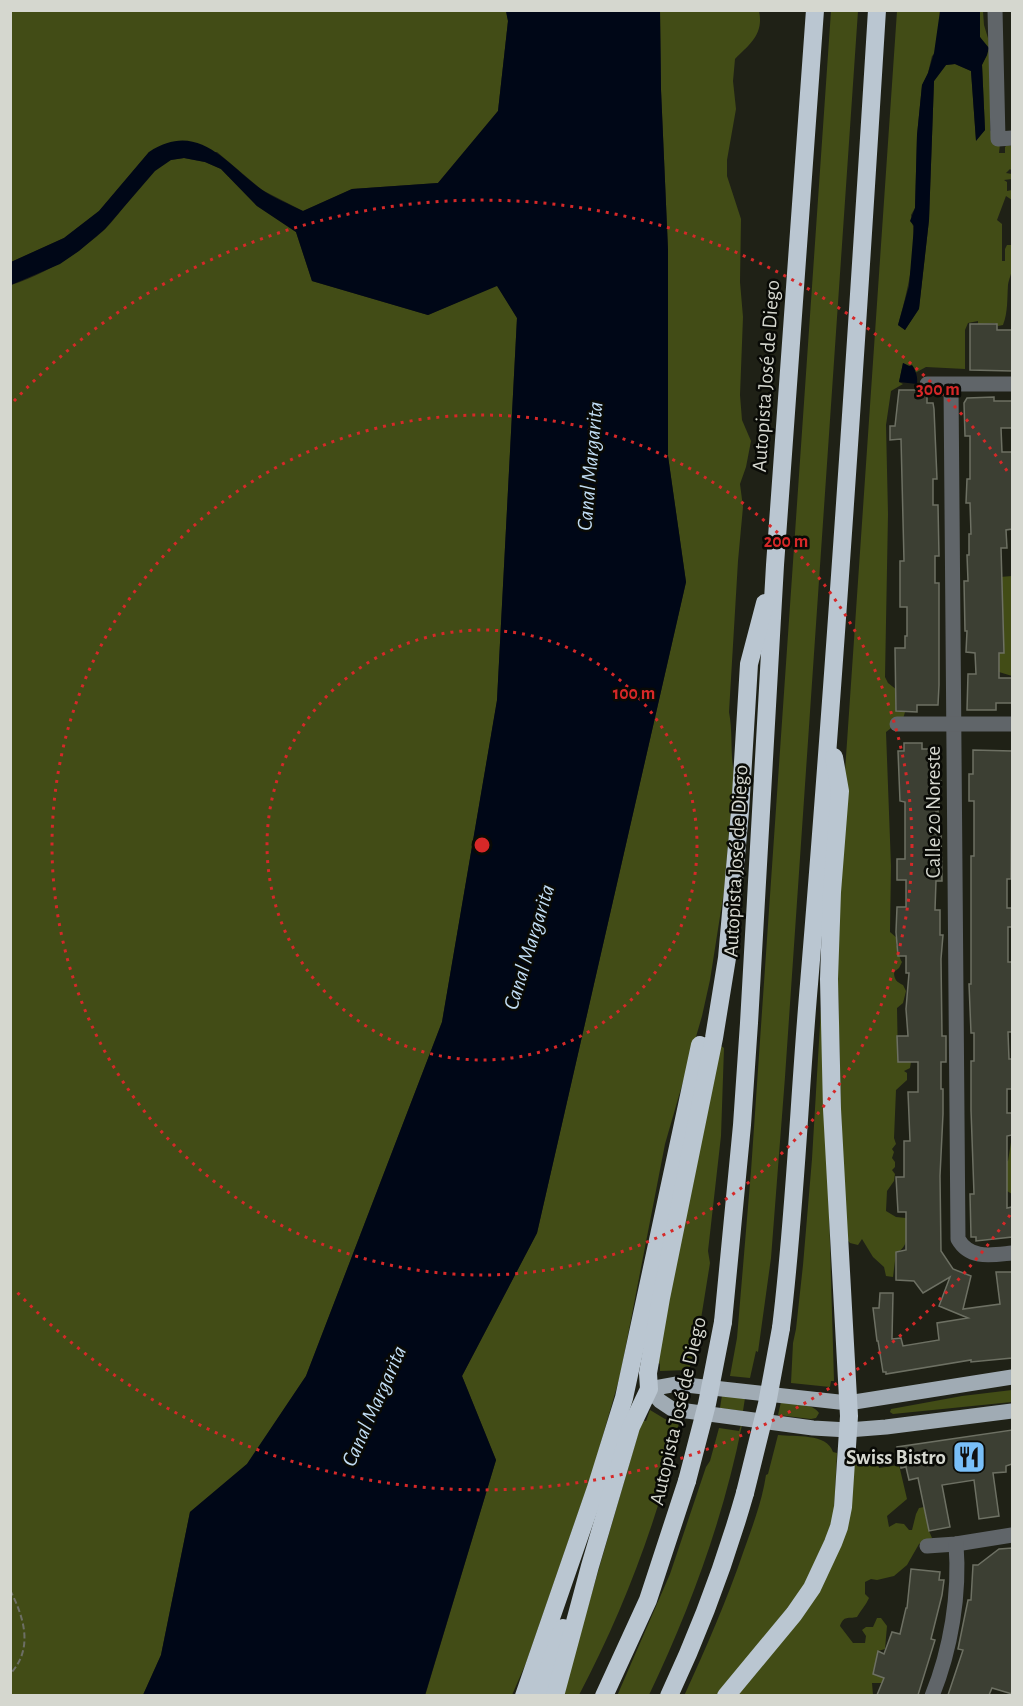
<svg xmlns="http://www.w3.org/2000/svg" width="1023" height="1706" viewBox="0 0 1023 1706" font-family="'Alegreya Sans',sans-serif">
<rect width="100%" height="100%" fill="#1f2116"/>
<g fill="#424c16">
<polygon points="11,11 506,11 508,21 498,111 438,183 352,189 303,211 262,190 217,152 149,152 99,211 64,238 11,262"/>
<path d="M660,11H759C764,34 750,44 735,59L733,81L736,109L727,160V176L741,219L740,282L743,317L740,395L742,420L751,441L746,467L740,484L743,507L738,561L729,712C733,733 730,753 734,773L724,891L710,980L702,1016L665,1144L620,1376L593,1470L526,1663L512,1695L425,1696L496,1460L462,1376L537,1233L686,582L668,456V250L661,90Z"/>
<polygon points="831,11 858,11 785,1077 771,1258 758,1352 756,1351 750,1378 730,1376 737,1338 751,1171"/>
<path d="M897,11H978L932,56L928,73L922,85L917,135L915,208L911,215C919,247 907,293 898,325L905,330L919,308L929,220L934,81L946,65L955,64L971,71L976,140L985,130L982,64L987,55L980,37V11H983L984,25L991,48L990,130L1000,144L999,153H1005V147L1007,145L1012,146V171L1010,169L1006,173L1012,174V179L1004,180L1007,182V191L1012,190V200L1006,196L997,220L1002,224V261H1005V249L1007,245H1012V261L1011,264L1012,266C1012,274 1009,278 1008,285C1007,299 1008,312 1003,325L998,326L995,323L978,324V321L968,323L965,330V369L926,367L915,373L914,368L903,363L899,382L903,384L891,391L886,425L888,514L885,677L888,683L897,690L895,692L896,711L905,712L903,719L886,732L891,866L890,932L898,939L896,945C900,947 898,957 902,962L899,968L894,972C894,980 897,982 903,985L906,991L903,1003L897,1008L898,1061L911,1062L910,1068L904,1071L907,1073V1080L896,1090L894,1138L896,1144L892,1149L894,1152L892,1158L895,1162V1167L892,1170L895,1174L894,1181L887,1191L886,1211L896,1217L906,1218C906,1233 911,1245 896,1253L893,1277L886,1276L884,1267L873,1257L862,1239L858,1245L850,1243L844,1236L836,903Z"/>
<path d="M184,158L205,162L221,169L257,206L296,232L312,281L428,315L497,285L517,318L497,701L442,1022L306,1376L247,1464L190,1512L161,1655L143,1695L11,1696V285C45,274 76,255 103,231C123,213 146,170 170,160C174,159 180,159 184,158Z"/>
<polygon points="1012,576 1012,676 999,672 999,657 988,653 1004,652 1002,585 1000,584 1000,577"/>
<polygon points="823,1007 834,1381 831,1381 830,1387 791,1383 793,1343 796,1329 803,1265 812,1159 821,1008"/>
<polygon points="718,1044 724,1048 721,1136 708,1251 710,1263 700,1325 689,1370 660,1371 660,1364 657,1362"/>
<polygon points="1012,1136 1012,1194 1007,1191 1007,1166 1001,1166 1001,1161 1008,1161"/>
<polygon points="1012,1390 1012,1402 893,1414 890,1412 891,1409 962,1396"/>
<polygon points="722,1395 745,1398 743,1411 720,1408"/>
<path d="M781,1402C793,1404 813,1403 819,1413L816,1418L811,1419L778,1415Z"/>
<path d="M650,1410L665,1419L679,1423L666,1475L667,1476C645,1552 616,1625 579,1695L562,1696L642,1420L646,1421Z"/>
<path d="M741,1425H742C723,1520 690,1609 649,1695L617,1696L670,1574L706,1467L710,1461L719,1428L739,1431Z"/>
<path d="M778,1435C795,1437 827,1433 833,1452L837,1453L834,1512L829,1531L802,1590L717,1695L684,1696C706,1648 727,1600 744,1550C753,1525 762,1501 766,1475L768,1474Z"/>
<path d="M876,1449L879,1468L899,1465L907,1499L887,1516L889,1527L896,1523L904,1524L909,1530H912L916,1514L919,1508L924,1507L929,1531L932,1538L919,1544L907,1565L894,1576L877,1580L871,1579L865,1582V1594L869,1598C866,1605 861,1610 857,1617C848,1619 844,1615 840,1626L853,1643H865L866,1636L862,1630L866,1627H873L877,1618H881L887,1626L885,1649L878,1651L873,1674L887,1679L908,1694L882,1683H872L873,1695L735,1696L819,1587L856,1456Z"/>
</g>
<g fill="#000717">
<path d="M506,11H660L661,90L668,250V456L686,582L537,1233L462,1376L496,1460L425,1695H143L161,1655L190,1512L247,1464L306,1376L442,1022L497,700L517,318L497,286L428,315L312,281L296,232L257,206L221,169L205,162L184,158L171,160L155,171L105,229L79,251L60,264L11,285V262L64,238L99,211L149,152C198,120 225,163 261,189C273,198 289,204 303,211L352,189L438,183L498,111L508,21Z"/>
<polygon points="940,11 980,11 980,37 989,48 987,55 982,65 985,130 976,141 971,71 955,64 946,65 934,81 929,220 919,309 905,330 898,325 909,286 914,226 910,221 915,208 917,135 922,85 928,73 934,53"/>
<path d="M903,363L909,366L912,365C916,370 918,378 917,384L899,382Z"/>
</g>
<g fill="#3c3f33" stroke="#6d7063" stroke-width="1.5">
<polygon points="970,324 997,324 997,330 1012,330 1012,371 970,370"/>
<polygon points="899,390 920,390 921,396 927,396 927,403 933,403 934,409 937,479 933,479 933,505 938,505 939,556 935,556 935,583 939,583 939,685 938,705 917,705 917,712 896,711 895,648 905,648 905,636 907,636 907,607 900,607 900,561 904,561 901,439 890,440 890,426 895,426"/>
<polygon points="994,397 994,401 1012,401 1012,428 1001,428 1002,452 1012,452 1012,529 1006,530 1007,548 1001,548 1004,653 999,653 999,678 1012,678 1012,703 996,703 996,710 967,710 968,674 976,674 975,653 966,652 967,631 965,631 964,581 968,581 967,555 969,555 969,534 971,534 970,503 966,503 967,479 970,479 970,436 965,436 964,403 967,398"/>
<polygon points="904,743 922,743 922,749 932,749 932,752 938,752 937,782 941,781 938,812 936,812 936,834 941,834 942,881 936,881 935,910 940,910 940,935 943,935 941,959 942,1036 946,1036 946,1062 941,1062 941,1089 943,1089 943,1114 940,1176 941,1251 953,1269 971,1276 963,1309 1000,1304 996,1272 1012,1272 1012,1358 971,1362 971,1360 886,1374 886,1372 883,1372 878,1341 877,1341 873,1308 879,1308 880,1293 893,1293 892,1339 901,1338 903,1346 939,1340 937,1323 968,1318 939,1306 950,1277 923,1293 914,1281 896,1280 896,1252 906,1250 906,1212 898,1212 896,1177 904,1177 904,1141 910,1141 908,1092 918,1092 918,1062 898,1062 897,1036 908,1036 906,1009 909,973 906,973 906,956 898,956 896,932 897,907 906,907 906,880 897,880 897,859 905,859 905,802 900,801 898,751 904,751"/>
<polygon points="973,750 1012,751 1011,879 1007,879 1007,908 1012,908 1012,927 1008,927 1008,962 1012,962 1012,1032 1008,1032 1009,1059 1012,1059 1012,1089 1007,1089 1007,1113 1012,1113 1012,1135 1007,1136 1007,1208 1012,1207 1012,1237 976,1241 976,1237 971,1237 970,1194 974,1194 971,1110 971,1061 974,1061 974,1033 971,1033 969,984 971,984 971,856 974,856 974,801 969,801 969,774 973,774"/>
<polygon points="1012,1430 1012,1464 1006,1466 1006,1472 993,1473 999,1516 979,1519 974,1480 942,1485 950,1527 929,1531 918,1478 909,1480 906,1467 901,1468 897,1447"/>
<polygon points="1012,1548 1012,1694 992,1688 989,1695 948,1695 963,1650 958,1649 968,1600 971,1600 973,1565 978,1565 999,1549"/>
<polygon points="911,1569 940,1572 939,1580 944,1580 942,1595 931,1639 935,1640 918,1695 877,1695 884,1678 873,1674 878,1651 884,1654 892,1632 900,1634 906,1608 907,1608"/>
</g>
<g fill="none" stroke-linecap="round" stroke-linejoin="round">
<path stroke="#6c6e64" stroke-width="2" stroke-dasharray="6 3" stroke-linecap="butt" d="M10,1590C24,1617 34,1649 10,1674"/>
<g stroke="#606569" stroke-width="15">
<polyline points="995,10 998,139 1012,138"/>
<polyline points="927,384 1012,384"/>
<path d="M951,385L958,1239C970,1260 992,1255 1012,1253"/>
<polyline points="897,724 1012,724"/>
<polyline points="927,1546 956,1544 1012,1535"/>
<path d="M932,1696C951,1649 960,1594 956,1544"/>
</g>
<g stroke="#a0abb4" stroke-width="15">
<polyline points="649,1389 660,1401 672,1409 813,1428 848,1430 886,1427 1012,1411"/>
<polyline points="649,1389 677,1384 848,1403 1012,1377"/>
</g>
<g stroke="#bac6d1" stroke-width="18">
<polyline points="723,1322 742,1125 749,1023 775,565 815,10"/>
<path d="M781,1328C795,1214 799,1099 809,984C836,660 857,335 877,10"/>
<polyline points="524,1696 596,1488 624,1398 700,1045"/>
<polyline points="539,1696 563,1628"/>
<polyline points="555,1696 590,1566 631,1427 649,1389 648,1373 661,1298 714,1038 727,958 740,811 749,664 765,603"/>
<polyline points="604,1696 648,1600 687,1481"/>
<path d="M669,1696C700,1630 725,1563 745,1493"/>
<polyline points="726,1696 794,1614 812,1588 833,1543 839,1527 843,1507 849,1416 832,1109 829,979 832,892 840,791 834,757"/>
</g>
<g stroke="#bac6d1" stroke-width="18">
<polyline points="687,1481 707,1404 723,1322"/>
<polyline points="745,1493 767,1404 781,1328"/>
</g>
</g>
<g fill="none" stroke="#d62828" stroke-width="3" stroke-dasharray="3 6">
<circle cx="482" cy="845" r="215"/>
<circle cx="482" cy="845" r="430"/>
<path d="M1010 1215A645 645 0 0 1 14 1289M14 401A645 645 0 0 1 1010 475"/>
</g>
<defs>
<g id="restaurant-square" transform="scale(1.725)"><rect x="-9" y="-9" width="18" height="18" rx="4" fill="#79bff8" stroke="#090a06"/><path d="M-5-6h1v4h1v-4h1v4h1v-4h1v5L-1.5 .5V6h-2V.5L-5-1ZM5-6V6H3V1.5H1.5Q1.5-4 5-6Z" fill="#111"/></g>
</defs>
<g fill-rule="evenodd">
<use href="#restaurant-square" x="969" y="1457"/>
</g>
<g text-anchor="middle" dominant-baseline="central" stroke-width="5" stroke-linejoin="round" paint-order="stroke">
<g font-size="21" fill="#d5d7cf" stroke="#090a06">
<text transform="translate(766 376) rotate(-86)">Autopista José de Diego</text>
<text transform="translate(933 812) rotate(-90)">Calle 20 Noreste</text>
<text transform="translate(736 861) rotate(-87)">Autopista José de Diego</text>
<text transform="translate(678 1411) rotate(-77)">Autopista José de Diego</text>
</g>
<g font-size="21" font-weight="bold" fill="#d5d7cf" stroke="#090a06" text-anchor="end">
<text x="946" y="1457">Swiss Bistro</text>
</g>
<g font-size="22" font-style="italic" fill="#c1dcf3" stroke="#090a06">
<text transform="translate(590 466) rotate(-85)">Canal Margarita</text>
<text transform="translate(529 947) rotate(-73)">Canal Margarita</text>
<text transform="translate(374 1406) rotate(-66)">Canal Margarita</text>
</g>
</g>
<circle cx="482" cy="845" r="9" fill="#d62828" stroke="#090a06" stroke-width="3"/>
<g font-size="18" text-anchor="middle" font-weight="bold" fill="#d62828" stroke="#090a06" stroke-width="5" stroke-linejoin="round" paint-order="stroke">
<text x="938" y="395">300 m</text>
<text x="786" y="547">200 m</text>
<text x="634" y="699">100 m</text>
</g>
<rect width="1023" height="1706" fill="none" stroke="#d5d7cf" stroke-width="24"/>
</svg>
